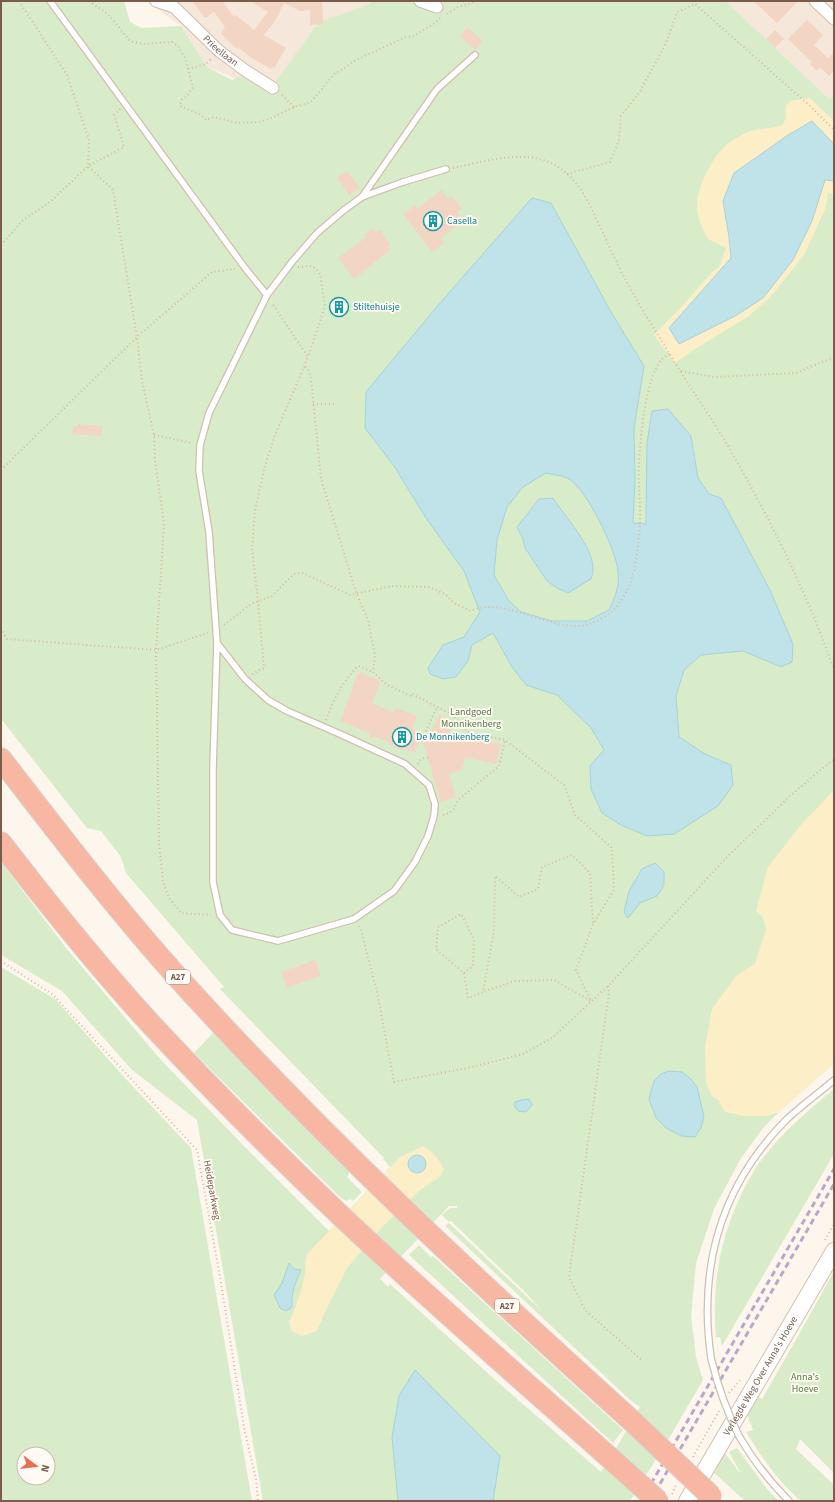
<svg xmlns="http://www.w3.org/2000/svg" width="835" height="1502" viewBox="0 0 835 1502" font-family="'Source Sans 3',sans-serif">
<rect width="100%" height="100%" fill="#fdf6ec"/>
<g fill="#f5e8da">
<polygon points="146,1 450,1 268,92 207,67 181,26"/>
<polygon points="726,1 834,1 834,94 829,99"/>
</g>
<g fill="#d8ecc9" fill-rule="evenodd">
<path d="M1,1H124L130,22L142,28L181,26L207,67L232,80L242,75L268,92L319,22L370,4V1H416L434,9L445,1H726L829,99L834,94V1028L765,1116L779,1112L764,1127L741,1158L714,1209L696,1263L691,1316L696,1357L703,1380L671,1435L630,1501H263L197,1120L132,1070L62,991L1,955V862L66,948L161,1060L245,1147L329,1231L390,1167L383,1159L384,1158L220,989L224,987L126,873L121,857L101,831L87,828L1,719ZM449,1206H457V1208H450L442,1215L449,1222L451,1221L527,1294L541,1310L449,1223L445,1226L630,1400L640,1407L618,1445L601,1472L492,1377L390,1284L388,1287L380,1279Z"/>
<path d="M1,967L55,999L124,1077L191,1148L252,1501H1ZM24,1454H48V1478H24Z"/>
<polygon points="213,1033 350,1172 347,1177 362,1192 353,1201 350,1199 347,1201 341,1198 194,1053"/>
<path d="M834,1089V1154L722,1346L720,1337H716C711,1284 721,1232 746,1185C750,1178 753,1172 757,1166C778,1136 806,1112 834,1089Z"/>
<polygon points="419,1245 431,1257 433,1256 623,1430 613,1443 409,1255"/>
<path d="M834,1271V1473L800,1439L796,1449L834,1485V1501H801C778,1481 762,1458 746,1432L753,1430L747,1414L757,1396L762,1399L797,1338Z"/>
<polygon points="737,1448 767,1489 779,1501 745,1501 711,1470 724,1452 740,1473 740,1472 729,1452"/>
</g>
<g fill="#fcefc7">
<path d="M810,98L834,121V194L828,192L826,207L804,255L773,294L749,316L695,349L675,363L654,335L685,303L712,272L719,267L726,248L708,239C703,229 697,218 697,207C697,186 713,154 730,142C734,139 741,136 746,133C757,128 770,129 782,125L786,119V106L790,101Z"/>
<polygon points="834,790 834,1064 779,1112 765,1116 743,1116 725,1112 718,1100 712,1096 706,1083 705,1047 712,1009 736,976 755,964 766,929 763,917 756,911 768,867 800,826"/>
<path d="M423,1146C433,1152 439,1159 444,1169L440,1177L420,1190L384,1225L347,1268L325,1312L317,1331L302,1336L292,1331L289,1322C296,1308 302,1290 305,1273C306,1266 305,1261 307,1254L399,1158Z"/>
</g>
<g fill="#bfe3e8" stroke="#a5d3da" fill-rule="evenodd">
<polygon points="812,121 834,144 834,181 825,180 812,221 793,260 763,298 735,316 679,344 669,328 731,258 729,237 723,201 734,173 788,135"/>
<path d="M532,198L551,203L611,312L644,366L634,428L635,479L633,523L646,524L647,443L652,411L668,409L691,436L698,478L709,494L721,498L770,590L793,644L792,662L781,667L743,651L701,655L684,670L676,696L679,737L705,754L731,765L733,785L718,806L674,834L647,836L621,825L602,813L591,789L590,766L604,750L591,728L557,695L526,685L512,667L493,633L472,645L468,661L456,677L443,679L430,674L428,668L443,645L464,637L480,612L464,571L426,518L394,466L365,428L366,392L440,303ZM546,473C553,475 561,475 567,478C585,485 617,552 618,571C620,585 615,598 609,610L587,621H552L521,612L509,601L494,575L497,540L507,507L523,487Z"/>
<path d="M553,498C565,517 594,547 593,570C593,573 592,576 591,579L568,593L557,588L547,581L525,548L523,539L517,527L539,499Z"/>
<polygon points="655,863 664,872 664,885 657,896 640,903 628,918 624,912 629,891 642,869"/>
<polygon points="669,1071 682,1072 691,1079 697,1087 704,1117 701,1128 695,1137 681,1136 666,1128 656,1118 649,1099 654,1081 661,1074"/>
<polygon points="529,1099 532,1105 526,1112 518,1111 515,1107 515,1102 521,1100"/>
<circle cx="417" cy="1164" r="9"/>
<path d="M289,1263L294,1269L301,1270C295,1283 291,1293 292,1307L286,1311L280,1308L274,1295L282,1283Z"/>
<polygon points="415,1370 500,1456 493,1501 398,1501 392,1437 399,1396"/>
</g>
<g fill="#f3d5c3">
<polygon points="192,1 222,1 234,17 236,15 254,30 268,12 250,1 322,1 323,24 310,25 310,10 300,11 284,3 275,21 264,35 286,48 274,68 272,67 271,69 250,57 238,47 237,49 221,34 225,27 214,12 205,18"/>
<polygon points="753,1 798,1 777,23"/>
<polygon points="807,20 823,35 814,45 828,58 834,52 834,70 829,76 820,67 817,71 810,64 812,62 788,39"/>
<polygon points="468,27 483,42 475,50 460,36"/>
<polygon points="775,30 784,39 775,48 766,39"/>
<polygon points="348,171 360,188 349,195 337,178"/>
<polygon points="442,190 448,199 452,196 462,209 457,212 464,221 441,238 444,243 432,252 403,214 415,205 418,208"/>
<polygon points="373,228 376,232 380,230 390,244 387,246 390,250 354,279 338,258 367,237 365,234"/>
<polygon points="341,301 346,309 337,314 332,306"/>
<polygon points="78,424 102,426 102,436 72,434 73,426 78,426"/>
<polygon points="360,672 379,680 378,682 380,683 372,703 393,712 395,708 417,716 412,727 414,728 413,730 429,737 439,715 453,722 450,732 501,744 496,764 465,757 462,770 449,774 456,797 441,802 421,736 414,753 405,749 404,751 388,744 389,742 375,737 370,739 370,734 366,732 340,721 354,686 353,686 358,673 359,674"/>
<polygon points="315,960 321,976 287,988 281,972"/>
</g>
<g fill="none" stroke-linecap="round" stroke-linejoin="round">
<g stroke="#d1beb0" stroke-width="8">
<g id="service">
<polyline points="50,1 245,268 267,295"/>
<polyline points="446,169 403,182 362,197 437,89 475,55"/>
<polyline points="217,643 245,679 268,700 287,711 340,734 405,764 429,785 435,804 434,816 428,836 415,862 394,891 354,919 278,941 232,930 220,915 213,882 213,768 217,643 209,532 199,471 200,445 209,413 267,295 292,262 317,233 344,210 362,197"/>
<path d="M711,1358C698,1267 721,1185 787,1119C802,1105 819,1093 834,1080"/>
<path d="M739,1436C753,1460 769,1481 789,1501"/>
</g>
</g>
<g stroke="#d1beb0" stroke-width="13">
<g id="minor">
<path id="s1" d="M156,1L174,7L219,51L246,71L273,88"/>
<polyline points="420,1 437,7"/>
<polyline points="815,1 834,19"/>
</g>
</g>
<g stroke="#d6c0b0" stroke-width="18">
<g id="secondary">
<path id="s2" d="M687,1501L834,1251"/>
</g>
</g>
<g stroke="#dad1cd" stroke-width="23">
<g id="motorway">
<path d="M1,759C59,834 117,910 181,981C322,1137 476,1280 632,1421"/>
<path d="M1,843C48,904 96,964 148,1021C210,1088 275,1153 341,1216C429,1299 520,1378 610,1458"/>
</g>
</g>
<g stroke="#d9b8a5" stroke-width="2" stroke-dasharray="1 3" stroke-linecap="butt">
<polyline points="19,1 67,75 89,140 88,166 113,190 137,337 142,381 154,435 155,460 164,524 156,650 159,843 163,882 169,898 181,913 211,915"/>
<polyline points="89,1 108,14 130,41 144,44 172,42 178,46 185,58 193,87 187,96 181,100 180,106 201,115 206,120 214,117 237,123 258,122 269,119 294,107 311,102 335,73 340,71 354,61 406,37 414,36 435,23 440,18"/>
<polyline points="447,14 458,7 470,4 474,1"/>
<polyline points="188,69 206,64 211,59"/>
<polyline points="282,95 294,107"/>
<path d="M453,168C484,162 520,149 551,163C581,177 592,211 606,239C613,255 621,272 630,288C649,321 669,353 689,385C702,405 716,425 728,446C769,517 807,592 834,670"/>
<polyline points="567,174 610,162 619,140 621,116 639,93 656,62 666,43 677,12 695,4 810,106 834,130"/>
<polyline points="1,245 23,220 50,202 88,166 124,147 114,115 120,109"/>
<polyline points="298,267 310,266 315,268 320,274 325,306 308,357"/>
<polyline points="305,367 308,370 311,379 321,479 357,595 368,620 375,655 373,672 387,685 411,696 412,694 451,714 468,732 505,740 564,785 575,815 612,848 614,890 593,924 576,970 591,1001 554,980 515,981 483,992"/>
<polyline points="681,371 715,377 796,373 834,357"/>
<polyline points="313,404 336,404"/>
<polyline points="154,435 192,443"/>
<polyline points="1,470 137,337 212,272 235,269"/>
<path d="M224,625L251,604L272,596L294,574L303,573L350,595L392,586L429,587L445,594L454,603L471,611C499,596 545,627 577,626C585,626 592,623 600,619C616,612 625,597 631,581C636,566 639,540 640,524C641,505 638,486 639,467C640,440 645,378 662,359C664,357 667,355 670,353"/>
<polyline points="1,628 7,639 156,650 208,633"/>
<polyline points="252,674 264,668 258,600 252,549 255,510 265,466 275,435 308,357 272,303"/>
<path d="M326,720C335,697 341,684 358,666L373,672"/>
<polyline points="424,735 437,707"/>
<polyline points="418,764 421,759 430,757"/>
<polyline points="443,815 449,813 454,809 458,800 499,766 505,740"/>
<polyline points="359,926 361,930 377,992 394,1082 472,1067 523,1054 552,1038 608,986 729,855 791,795 834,759"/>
<polyline points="1,961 53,995 197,1150 220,1277 245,1433 256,1479 258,1501"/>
<polyline points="464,973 473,966 474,939 461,914 438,927 436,949 464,973 468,998 483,992 494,931 495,876 519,897 538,889 542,867 572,855 590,873 593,923"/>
<polyline points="608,986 609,993 569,1277 585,1310 643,1361"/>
<polyline points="825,1240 834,1224"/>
<polyline points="729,1393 742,1378"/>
<polyline points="693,1457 719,1411"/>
<polyline points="672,1494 676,1485"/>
</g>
<use href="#service" stroke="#fff" stroke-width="5.5"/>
<use href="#minor" stroke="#fff" stroke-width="11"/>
<use href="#secondary" stroke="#fff" stroke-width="16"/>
<use href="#motorway" stroke="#f7b7a3" stroke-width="21"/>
<g stroke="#b9a8c9" stroke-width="3" stroke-dasharray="6 4" stroke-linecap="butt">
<polyline points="641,1501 834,1169"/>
<polyline points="650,1501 834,1184"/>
</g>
<g stroke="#d1beb0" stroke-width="8" stroke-linecap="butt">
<path id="service-bridge" d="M711,1358C718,1387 726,1410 739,1436"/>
</g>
<g stroke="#dad1cd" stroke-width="23" stroke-linecap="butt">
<g id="motorway-bridge">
<polyline points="632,1421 711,1496"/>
<polyline points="610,1458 658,1501"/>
</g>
</g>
<use href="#service-bridge" stroke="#fff" stroke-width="5.5"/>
<use href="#motorway-bridge" stroke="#f7b7a3" stroke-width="21"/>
</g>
<defs>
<g id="building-ring" transform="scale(1)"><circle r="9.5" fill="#fffaf3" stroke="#0f9aa8" stroke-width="1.5"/><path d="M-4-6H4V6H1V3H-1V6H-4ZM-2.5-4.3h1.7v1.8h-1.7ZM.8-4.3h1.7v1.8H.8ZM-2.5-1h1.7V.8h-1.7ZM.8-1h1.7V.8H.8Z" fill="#0f9aa8"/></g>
</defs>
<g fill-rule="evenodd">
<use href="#building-ring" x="433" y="221"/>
<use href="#building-ring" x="339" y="307"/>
<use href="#building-ring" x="402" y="737"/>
</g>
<g text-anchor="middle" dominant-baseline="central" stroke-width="3.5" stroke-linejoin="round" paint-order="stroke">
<g fill="#fffaf3" stroke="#a28b7f" stroke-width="1">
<rect x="166" y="970" width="24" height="14" rx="3"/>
<rect x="495" y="1299" width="24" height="14" rx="3"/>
</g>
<g font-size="9" font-weight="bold" fill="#7a5c4d">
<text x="178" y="977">A27</text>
<text x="507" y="1306">A27</text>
</g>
<g font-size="10" fill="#7a5c4d" stroke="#fffaf3">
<text stroke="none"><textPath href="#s1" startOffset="83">Prieellaan</textPath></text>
<text transform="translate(212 1190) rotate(80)">Heideparkweg</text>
<text stroke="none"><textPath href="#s2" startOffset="145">Verlegde Weg Over Anna's Hoeve</textPath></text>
</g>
<g font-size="10" fill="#0d838f" stroke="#fffaf3" text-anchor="start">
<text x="447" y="221">Casella</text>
<text x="353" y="307">Stiltehuisje</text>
<text x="416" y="737">De Monnikenberg</text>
</g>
<g font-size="10" fill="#537a41" stroke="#fffaf3">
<text x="471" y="712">Landgoed<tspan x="471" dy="12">Monnikenberg</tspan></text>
<text x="805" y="1377">Anna's<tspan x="805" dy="12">Hoeve</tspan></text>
</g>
</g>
<rect width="835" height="1502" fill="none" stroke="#7a5c4d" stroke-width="4"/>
<g transform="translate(36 1466) rotate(105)"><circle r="19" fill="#fffaf3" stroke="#cabbb1"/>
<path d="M0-3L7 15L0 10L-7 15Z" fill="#e76f51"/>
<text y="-6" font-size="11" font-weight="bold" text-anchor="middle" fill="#7a5c4d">N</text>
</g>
</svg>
